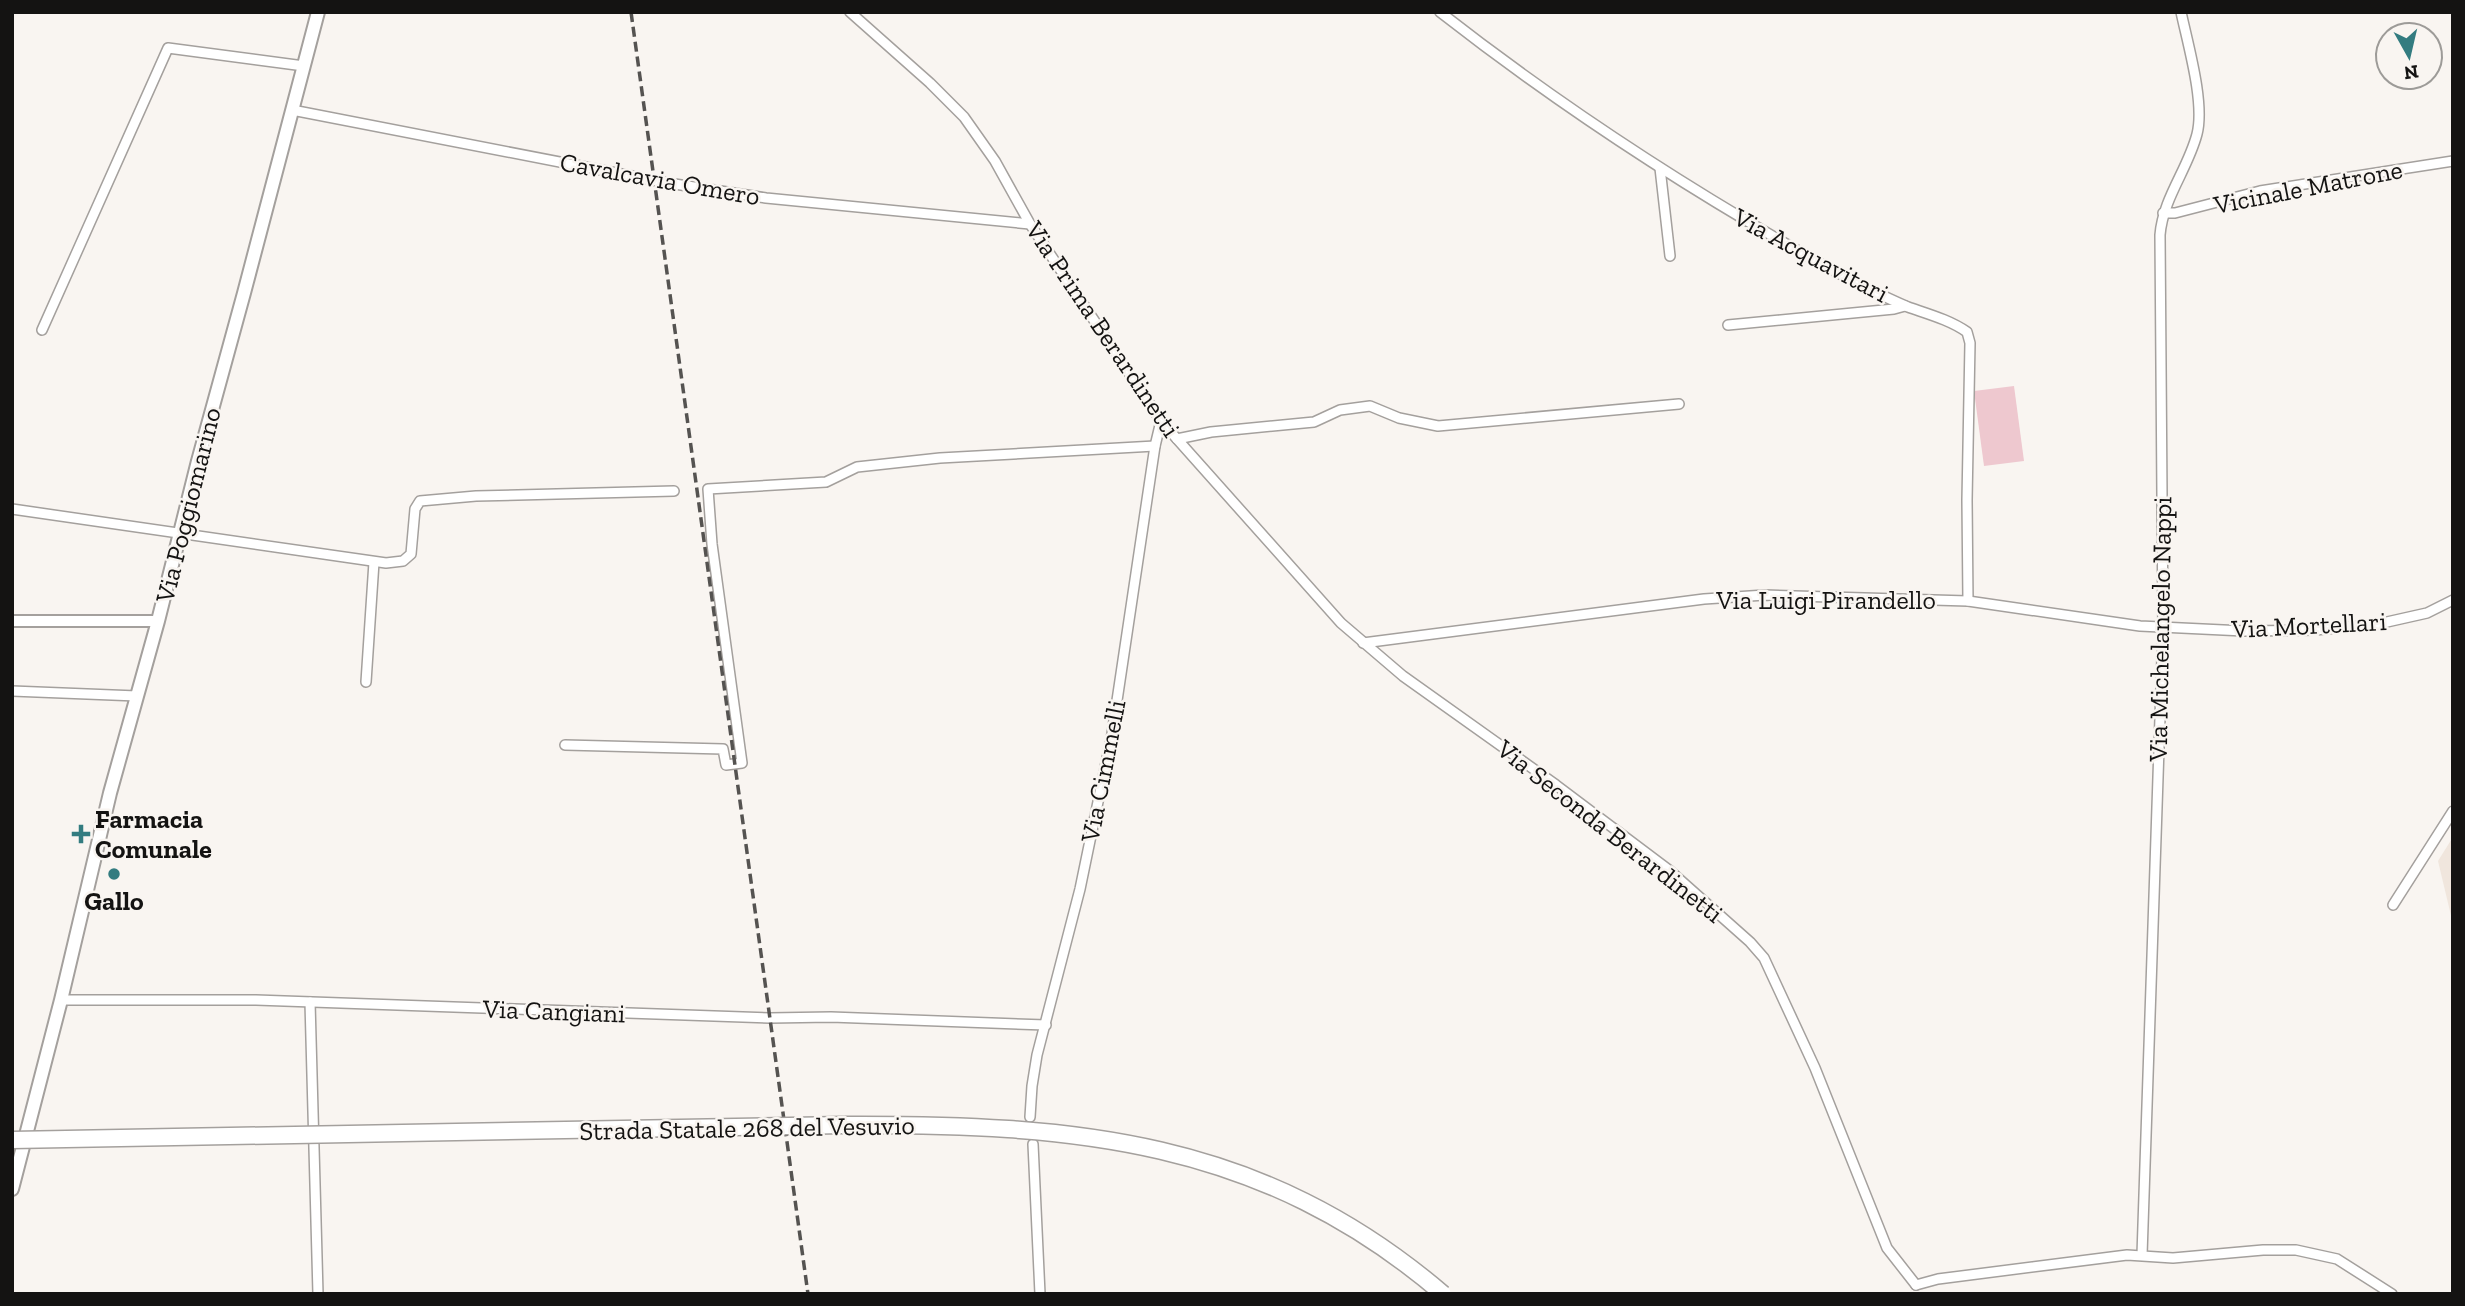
<svg xmlns="http://www.w3.org/2000/svg" width="2465" height="1306" viewBox="0 0 2465 1306" font-family="'Zilla Slab',serif">
<rect width="100%" height="100%" fill="#f9f5f1"/>
<polygon fill="#f0e6dd" points="2453,837 2453,924 2438,861"/>
<polygon fill="#eec8cf" points="2014,386 2024,461 1984,466 1974,391"/>
<g fill="none" stroke-linecap="round" stroke-linejoin="round">
<g stroke="#a4a09d" stroke-width="12">
<g id="minor">
<polyline points="850,12 930,83 964,117 995,161 1030,224 1161,421 1341,623 1403,676 1556,785 1669,870 1750,942 1764,958 1815,1068 1887,1248 1916,1285"/>
<path d="M1440,12C1559,105 1686,188 1818,262C1847,278 1877,294 1908,307C1928,314 1950,320 1967,332L1970,343L1967,500L1968,601"/>
<polyline points="292,110 642,178"/>
<polyline points="1660,168 1670,256"/>
<polyline points="668,183 766,198 1030,224"/>
<polyline points="2163,213 2175,213 2260,191 2453,161"/>
<polyline points="1728,325 1894,309 1905,306"/>
<polyline points="42,330 168,48 304,66"/>
<polyline points="1177,439 1211,432 1314,422 1340,410 1370,406 1399,418 1438,426 1679,404"/>
<polyline points="12,509 386,563 403,561 411,554 415,509 420,501 476,496 674,491"/>
<polyline points="1363,643 1704,599 1765,595 1968,601 2140,626 2244,631 2315,630 2378,624 2427,613 2453,600"/>
<polyline points="366,682 374,562"/>
<polyline points="12,691 137,696"/>
<polyline points="565,745 723,749 726,765 742,763 712,544 708,489 826,482 857,467 940,458 1155,446"/>
<polyline points="2393,905 2453,811"/>
<polyline points="61,1000 256,1000 770,1018 831,1017 1046,1025"/>
<polyline points="310,1002 318,1294"/>
<polyline points="1030,1117 1032,1086 1037,1055 1080,889 1112,734 1155,446 1161,421"/>
<polyline points="1033,1144 1040,1294"/>
<path d="M2142,1255L2163,628L2160,235C2163,198 2188,169 2197,134C2205,103 2188,45 2181,12"/>
<polyline points="1916,1285 1938,1279 2127,1255 2173,1258 2263,1250 2296,1250 2337,1259 2392,1294"/>
</g>
</g>
<g stroke="#a4a09d" stroke-width="14">
<polyline id="tertiary" points="12,621 158,621"/>
</g>
<g stroke="#a4a09d" stroke-width="16">
<polyline id="secondary" points="12,1189 61,1000 110,793 158,621 198,461 244,293 318,12"/>
</g>
<use href="#minor" stroke="#fff" stroke-width="9"/>
<use href="#tertiary" stroke="#fff" stroke-width="10"/>
<use href="#secondary" stroke="#fff" stroke-width="12"/>
<polyline stroke="#555351" stroke-width="3.5" stroke-dasharray="10 5" stroke-linecap="butt" points="631,12 808,1294"/>
<g stroke="#a4a09d" stroke-width="12" stroke-linecap="butt">
<polyline id="minor-bridge" points="642,178 668,183"/>
</g>
<g stroke="#a4a09d" stroke-width="19" stroke-linecap="butt">
<path id="trunk-bridge" d="M12,1140L844,1125C1072,1124 1261,1138 1443,1294"/>
</g>
<use href="#minor-bridge" stroke="#fff" stroke-width="9"/>
<use href="#trunk-bridge" stroke="#fff" stroke-width="16"/>
</g>
<g fill="#337c80" stroke="#f9f5f1" stroke-width="2.5">
<path d="M77.5 823.5h7v7h7v7h-7v7h-7v-7h-7v-7h7z"/>
<circle cx="114" cy="874" r="7"/>
</g>
<g text-anchor="middle" dominant-baseline="central" stroke-width="5" stroke-linejoin="round" paint-order="stroke">
<g font-size="26" fill="#141312" stroke="#f9f5f1">
<text transform="translate(660 179) rotate(10)">Cavalcavia Omero</text>
<text transform="translate(2308 187) rotate(-11)">Vicinale Matrone</text>
<text transform="translate(1811 255) rotate(28)">Via Acquavitari</text>
<text transform="translate(1103 329) rotate(56)">Via Prima Berardinetti</text>
<text transform="translate(188 505) rotate(-76)">Via Poggiomarino</text>
<text x="1826" y="600">Via Luigi Pirandello</text>
<text transform="translate(2309 625) rotate(-3)">Via Mortellari</text>
<text transform="translate(2160 629) rotate(-89)">Via Michelangelo Nappi</text>
<text transform="translate(1103 771) rotate(-79)">Via Cimmelli</text>
<text transform="translate(1610 831) rotate(38)">Via Seconda Berardinetti</text>
<text transform="translate(554 1011) rotate(2)">Via Cangiani</text>
<text transform="translate(747 1128) rotate(-1)">Strada Statale 268 del Vesuvio</text>
</g>
<g font-size="26" font-weight="bold" fill="#141312" stroke="#f9f5f1" text-anchor="start">
<text x="95" y="819">Farmacia<tspan x="95" dy="30">Comunale</tspan></text>
<text x="114" y="901" text-anchor="middle">Gallo</text>
</g>
</g>
<rect width="2465" height="1306" fill="none" stroke="#141312" stroke-width="28"/>
<g transform="translate(2409 56) rotate(172)"><circle r="33" fill="#f9f5f1" stroke="#9d9b98" stroke-width="2"/>
<path d="M0-5L12 26L0 18L-12 26Z" fill="#337c80"/>
<text y="-10" font-size="19" font-weight="bold" text-anchor="middle" fill="#141312">N</text>
</g>
</svg>
